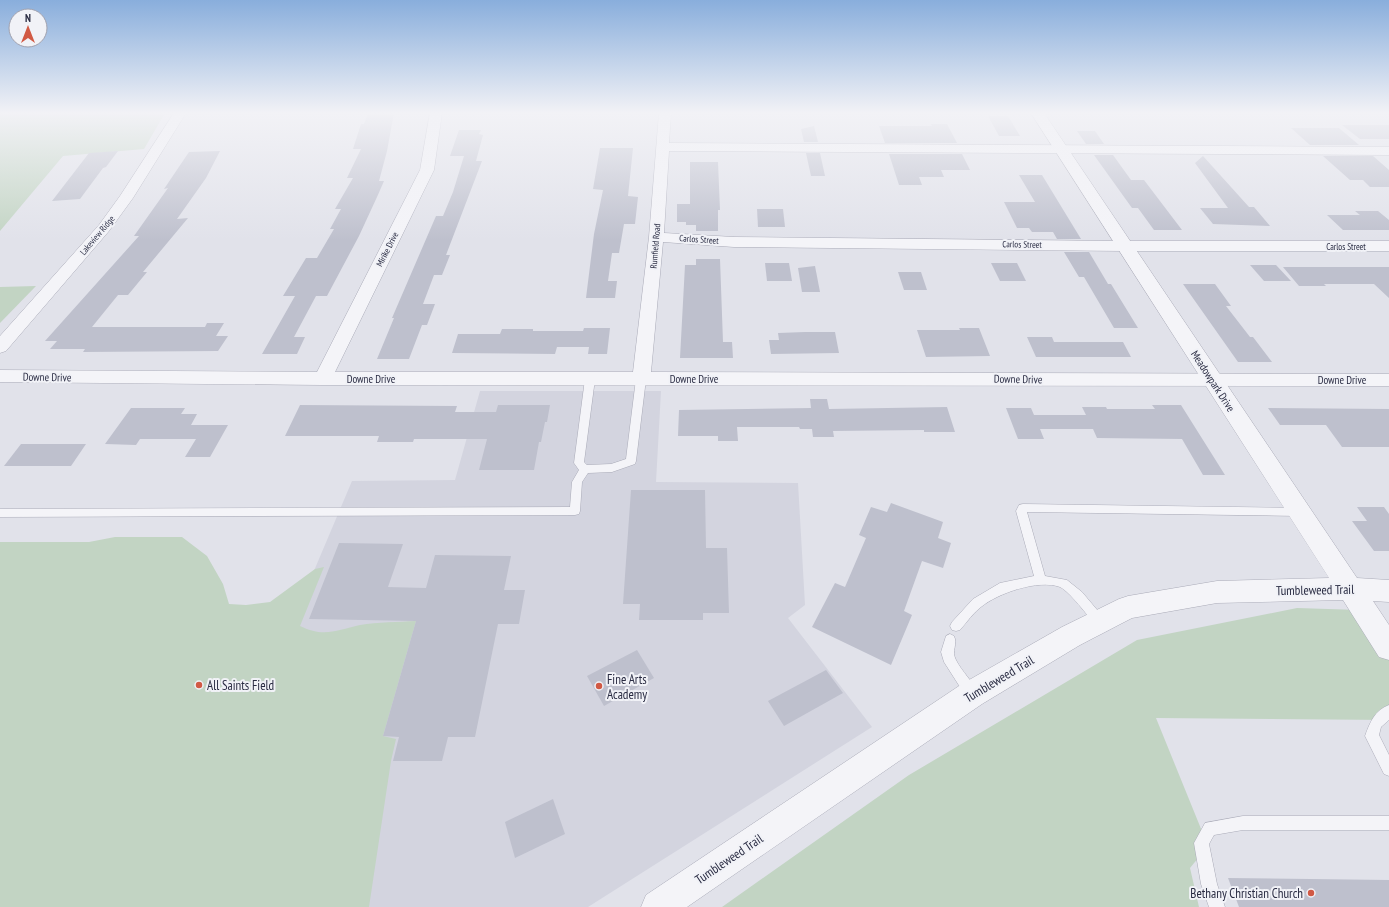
<svg xmlns="http://www.w3.org/2000/svg" width="1389" height="907" viewBox="0 0 1389 907" font-family="'PT Sans Narrow',sans-serif">
<rect width="100%" height="100%" fill="#e1e2ea"/>
<polygon fill="#d3d4df" points="480,391 661,391 656,482 798,483 805,605 788,618 872,727 588,907 347,907 283,644 352,481 455,480"/>
<g fill="#c2d4c3">
<polygon points="0,113 165,113 144,149 63,156 0,231"/>
<polygon points="36,286 0,323 0,287"/>
<path d="M115,537H182L207,556L223,584L229,604L246,605L270,602L315,569L324,567L300,626C324,638 337,630 360,625C378,622 398,622 416,621L383,736L396,739L391,761L369,907H0V542H89Z"/>
<polygon points="1297,608 1359,610 1389,653 1389,720 1156,718 1208,846 1190,868 1199,907 722,907 909,775 1137,640"/>
</g>
<g fill="#bec0cd">
<polygon points="368,113 394,113 387,151 379,181 384,181 377,197 359,236 327,296 316,296 294,337 305,337 297,354 262,354 295,296 283,296 306,258 317,258 334,229 330,229 341,209 335,209 353,178 347,178 361,149 353,149 361,124 364,124"/>
<polygon points="988,116 1008,116 1020,136 999,136"/>
<polygon points="931,124 947,124 957,143 885,143 879,126 932,126"/>
<polygon points="1342,125 1389,125 1389,139 1360,139"/>
<polygon points="814,126 818,142 804,142 801,129"/>
<polygon points="1291,128 1339,128 1359,145 1310,145"/>
<polygon points="459,130 481,130 479,134 483,135 476,161 482,161 446,255 450,255 442,275 434,275 423,304 435,304 427,325 422,325 409,359 377,359 394,318 392,318 436,216 443,216 453,192 464,156 450,156"/>
<polygon points="1077,131 1095,131 1104,144 1086,144"/>
<polygon points="600,148 633,148 628,196 638,197 635,224 624,224 619,253 612,253 608,281 617,281 615,298 586,298 594,234 603,190 593,189"/>
<polygon points="118,151 106,167 103,168 80,199 52,201 89,153"/>
<polygon points="220,151 206,178 177,219 188,218 143,272 147,272 128,295 118,295 92,327 205,327 207,323 224,323 216,336 228,336 218,351 83,352 85,349 50,349 57,341 45,341 139,236 134,236 168,188 164,189 189,152"/>
<polygon points="806,153 820,153 825,176 811,176"/>
<polygon points="889,154 962,154 970,170 941,170 944,177 919,177 922,185 899,185"/>
<polygon points="1094,155 1113,155 1131,180 1144,180 1182,230 1154,230 1138,208 1132,208"/>
<polygon points="1203,156 1249,207 1254,207 1270,226 1213,224 1200,208 1228,208 1195,163"/>
<polygon points="1323,156 1373,156 1389,170 1389,187 1370,187 1363,180 1350,180"/>
<polygon points="690,162 718,162 720,210 718,210 718,231 696,231 696,225 686,225 686,222 677,222 677,204 690,204"/>
<polygon points="1019,175 1042,175 1081,239 1057,239 1053,232 1032,232 1029,228 1017,228 1004,202 1035,202"/>
<polygon points="757,209 783,209 785,227 758,227"/>
<polygon points="1355,211 1378,211 1389,220 1389,230 1343,230 1327,215 1360,215"/>
<polygon points="1064,252 1089,252 1108,284 1111,284 1138,328 1114,328 1084,277 1079,277"/>
<polygon points="696,259 720,259 723,342 732,342 733,358 680,358 685,265 696,265"/>
<polygon points="765,263 789,263 792,281 767,281"/>
<polygon points="991,263 1017,263 1026,281 1000,281"/>
<polygon points="1250,265 1276,265 1291,281 1264,281"/>
<polygon points="815,266 820,292 802,292 798,268"/>
<polygon points="1283,267 1389,267 1389,298 1374,284 1324,284 1326,286 1299,286"/>
<polygon points="898,272 921,272 927,290 904,290"/>
<polygon points="1183,284 1215,284 1231,306 1226,306 1250,337 1253,337 1272,362 1238,362"/>
<polygon points="584,328 610,328 607,354 588,354 589,347 557,347 555,354 452,353 458,334 500,334 502,329 533,329 533,331 583,331"/>
<polygon points="959,328 979,328 990,356 926,357 917,330 960,330"/>
<polygon points="805,332 835,332 839,353 771,354 769,340 779,340 778,333"/>
<polygon points="1027,337 1052,337 1054,342 1123,342 1131,357 1036,357"/>
<polygon points="810,399 827,399 829,409 947,407 955,432 924,432 924,430 833,431 834,437 813,437 812,429 800,429 799,427 737,427 738,441 718,441 718,436 678,436 679,410 811,408"/>
<polygon points="300,405 457,406 455,412 496,412 498,405 550,405 547,422 545,422 541,442 539,442 534,470 479,470 487,439 414,439 413,442 377,442 379,436 285,436"/>
<polygon points="1152,405 1181,405 1225,475 1203,475 1182,439 1097,438 1093,429 1040,429 1044,439 1018,439 1006,408 1031,408 1034,415 1086,415 1082,407 1106,407 1107,409 1155,409"/>
<polygon points="131,408 185,408 181,414 197,414 191,425 228,425 210,457 185,457 196,439 140,439 136,445 105,444"/>
<polygon points="1268,408 1389,409 1389,447 1342,447 1326,425 1280,425"/>
<polygon points="21,444 86,444 71,466 4,466"/>
<polygon points="631,490 705,490 706,548 727,548 729,613 703,613 703,620 639,620 640,604 623,604"/>
<polygon points="891,503 943,522 938,538 951,543 943,568 922,561 904,611 912,615 891,665 812,627 835,583 845,587 866,538 859,535 871,507 887,512"/>
<polygon points="1357,507 1384,507 1389,514 1389,551 1374,551 1352,521 1367,521"/>
<polygon points="339,543 403,544 388,587 426,588 435,555 511,556 504,590 525,590 519,624 498,624 475,737 448,737 442,761 393,761 399,737 383,736 416,621 309,619"/>
<polygon points="637,650 654,678 604,706 587,676"/>
<polygon points="826,670 843,693 784,726 768,701"/>
<polygon points="553,799 565,834 515,858 505,822"/>
<polygon points="1228,878 1389,880 1389,907 1239,907"/>
</g>
<g fill="none" stroke-linecap="round" stroke-linejoin="round">
<g stroke="#aaabb8" stroke-width="1">
<g id="service">
<polygon points="590,376 595,379 584,462 587,465 611,464 626,459 636,379 641,376 646,379 636,461 635,464 612,472 588,473 582,482 580,511 579,514 575,515 0,517 0,509 570,507 572,482 579,470 574,463 585,379"/>
<path d="M1023,504L1300,508L1304,509L1305,512L1304,515L1300,516L1027,512L1045,576L1067,580L1082,592L1104,618L1106,622L1104,626L1100,627L1096,626C1088,616 1070,592 1060,587C1039,579 998,593 981,607C973,613 967,622 960,630L956,631L952,630L950,626L952,622L973,599L1000,583L1034,576L1016,511L1019,505Z"/>
<path d="M950,634L954,636C958,644 951,651 956,660C962,672 973,681 978,694L977,698L972,700L967,698L944,662L941,652L946,636Z"/>
<path d="M1389,705V720L1381,727L1379,735L1389,755V776L1384,774L1365,736C1370,722 1375,710 1389,705Z"/>
<polygon points="1243,816 1389,816 1389,830 1243,830 1214,835 1209,844 1217,884 1225,907 1209,907 1201,884 1194,843 1205,823"/>
</g>
</g>
<g stroke="#aaabb8" stroke-width="1">
<g id="minor">
<polygon points="174,113 186,113 133,198 109,231 6,351 0,353 0,336 99,225 120,196"/>
<polygon points="430,113 442,113 434,170 335,372 633,372 649,237 659,113 671,113 669,143 1389,147 1389,155 669,151 664,233 734,237 1125,241 1389,241 1389,251 1125,251 734,247 663,242 651,372 1389,374 1389,386 322,385 0,382 0,370 317,372 420,170"/>
</g>
</g>
<g stroke="#aaabb8" stroke-width="1">
<polygon id="tertiary" points="1031,113 1044,113 1357,578 1389,580 1389,602 1373,601 1389,625 1389,660 1379,657 1343,600 1217,603 1132,618 1080,645 982,704 687,907 641,907 646,895 962,684 1062,627 1119,599 1128,596 1217,581 1329,578"/>
</g>
<use href="#service" fill="#f4f4f8" fill-rule="evenodd"/>
<use href="#minor" fill="#f4f4f8" fill-rule="evenodd"/>
<use href="#tertiary" fill="#f4f4f8" fill-rule="evenodd"/>
</g>
<linearGradient id="sky" x2="0" y2="1"><stop stop-color="#89aedc"/><stop offset="0.47" stop-color="#f2f2f6"/><stop offset="1" stop-color="#f2f2f6" stop-opacity="0"/></linearGradient>
<rect width="1389" height="240" fill="url(#sky)"/>
<g fill="#d15944" stroke="#f1f2f7" stroke-width="1.5">
<circle cx="199" cy="685" r="4"/>
<circle cx="599" cy="686" r="4"/>
<circle cx="1311" cy="893" r="4"/>
</g>
<g text-anchor="middle" dominant-baseline="central" stroke-width="4" stroke-linejoin="round" paint-order="stroke">
<g font-size="9" fill="#292b42" stroke="#f1f2f7">
<text transform="translate(97 235) rotate(-50)">Lakeview Ridge</text>
<text transform="translate(699 239) rotate(4)">Carlos Street</text>
<text transform="translate(1022 244) rotate(1)">Carlos Street</text>
<text transform="translate(655 246) rotate(-85)">Rumfield Road</text>
<text x="1346" y="246">Carlos Street</text>
<text transform="translate(387 249) rotate(-63)">Mirike Drive</text>
</g>
<g font-size="11" fill="#292b42" stroke="#f1f2f7">
<text transform="translate(47 377) rotate(1)">Downe Drive</text>
<text x="371" y="379">Downe Drive</text>
<text x="694" y="379">Downe Drive</text>
<text transform="translate(1018 379) rotate(1)">Downe Drive</text>
<text x="1342" y="380">Downe Drive</text>
<text transform="translate(1213 381) rotate(57)">Meadowpark Drive</text>
</g>
<g font-size="13" fill="#292b42" stroke="#f1f2f7">
<text transform="translate(1315 590) rotate(-1)">Tumbleweed Trail</text>
<text transform="translate(999 679) rotate(-31)">Tumbleweed Trail</text>
<text transform="translate(729 859) rotate(-34)">Tumbleweed Trail</text>
</g>
<g font-size="13" fill="#292b42" stroke="#f1f2f7" text-anchor="start">
<text x="607" y="679">Fine Arts<tspan x="607" dy="15">Academy</tspan></text>
<text x="207" y="685">All Saints Field</text>
<text x="1303" y="893" text-anchor="end">Bethany Christian Church</text>
</g>
</g>
<g transform="translate(28 28)"><circle r="19" fill="#f1f2f7" stroke="#a1a2af"/>
<path d="M0-3L7 15L0 10L-7 15Z" fill="#d15944"/>
<text y="-6" font-size="11" font-weight="bold" text-anchor="middle" fill="#292b42">N</text>
</g>
</svg>
